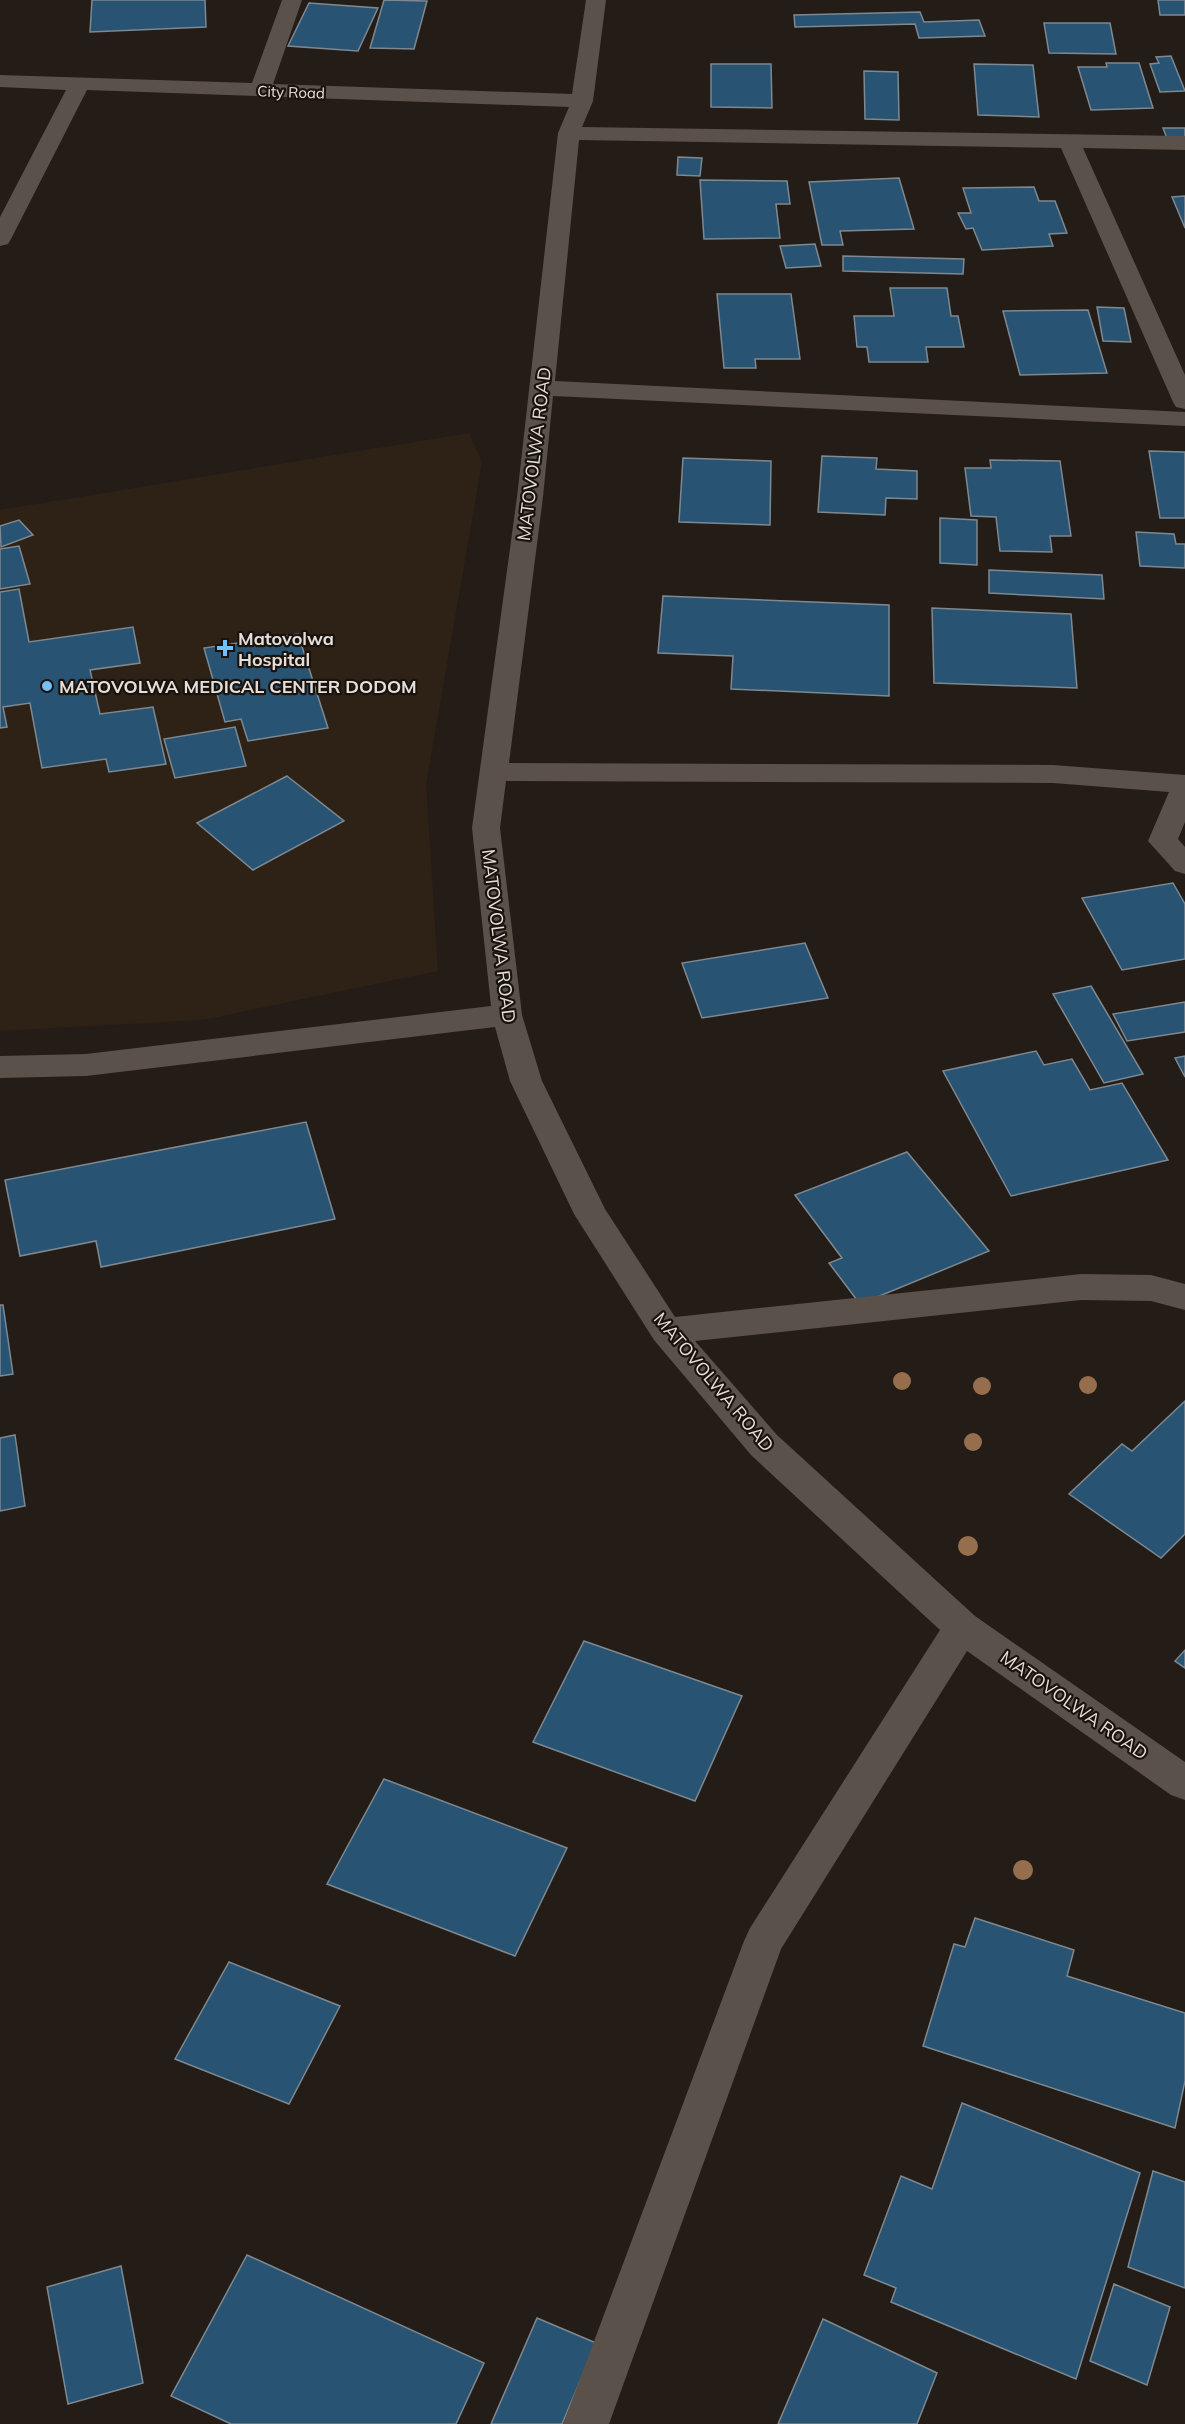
<svg xmlns="http://www.w3.org/2000/svg" width="1185" height="2424" viewBox="0 0 1185 2424" font-family="Mulish,sans-serif">
<rect width="100%" height="100%" fill="#241c16"/>
<polygon fill="#2e2217" points="469,433 482,462 426,785 438,971 203,1020 0,1031 0,510"/>
<g fill="#285372" stroke="#7e8890" stroke-width="1.5">
<polygon points="92,0 205,0 206,27 90,32"/>
<polygon points="384,0 427,1 414,49 370,48"/>
<polygon points="1158,0 1185,0 1185,15 1160,15"/>
<polygon points="309,3 378,8 358,51 288,46"/>
<polygon points="920,12 924,22 979,20 985,36 919,38 915,24 795,27 794,15"/>
<polygon points="1044,23 1110,23 1116,54 1049,53"/>
<polygon points="1171,56 1185,91 1160,92 1150,64 1159,63 1156,57"/>
<polygon points="1106,63 1139,63 1153,108 1091,110 1078,67 1107,67"/>
<polygon points="711,64 771,64 772,108 711,107"/>
<polygon points="974,64 1033,65 1039,117 978,115"/>
<polygon points="864,71 898,72 899,120 865,119"/>
<polygon points="1163,128 1185,128 1185,141 1168,141"/>
<polygon points="678,157 702,158 700,176 677,175"/>
<polygon points="899,178 914,229 840,231 843,245 822,245 809,182"/>
<polygon points="700,180 787,181 790,204 776,204 780,238 704,239"/>
<polygon points="1034,187 1039,201 1055,201 1067,233 1049,234 1053,246 982,250 973,228 966,229 958,213 971,213 963,188"/>
<polygon points="1185,196 1185,228 1172,197"/>
<polygon points="815,244 821,266 786,268 780,246"/>
<polygon points="843,256 964,259 963,274 843,271"/>
<polygon points="890,288 947,288 951,316 958,316 964,347 926,347 928,362 869,362 867,347 857,347 854,316 894,316"/>
<polygon points="717,294 791,294 800,359 755,359 756,368 724,368"/>
<polygon points="1097,307 1124,308 1131,342 1103,341"/>
<polygon points="1088,310 1107,373 1020,375 1003,311"/>
<polygon points="1149,451 1185,452 1185,518 1160,518"/>
<polygon points="822,456 877,458 876,469 917,471 917,499 886,498 885,515 818,512"/>
<polygon points="683,458 771,461 770,525 679,522"/>
<polygon points="990,460 1060,461 1071,536 1050,536 1052,552 1000,551 996,517 971,516 965,468 991,468"/>
<polygon points="940,518 977,520 977,565 940,563"/>
<polygon points="19,520 33,535 1,547 0,526"/>
<polygon points="1136,532 1174,534 1176,544 1185,544 1185,568 1140,566"/>
<polygon points="19,546 30,584 0,589 0,549"/>
<polygon points="989,570 1102,575 1104,599 989,593"/>
<polygon points="19,589 29,642 133,627 140,663 90,670 100,714 153,707 166,764 109,772 106,759 42,768 30,703 3,707 7,727 0,728 0,592"/>
<polygon points="663,596 889,605 889,696 731,689 733,656 658,653"/>
<polygon points="932,608 1071,614 1077,688 934,683"/>
<polygon points="298,634 328,728 248,741 241,719 225,722 204,648"/>
<polygon points="235,727 246,766 175,778 164,739"/>
<polygon points="287,776 344,821 253,870 197,823"/>
<polygon points="1173,883 1185,904 1185,959 1122,970 1082,898"/>
<polygon points="805,943 828,998 702,1018 682,963"/>
<polygon points="1091,986 1143,1074 1104,1083 1053,994"/>
<polygon points="1185,1002 1185,1032 1127,1041 1113,1014"/>
<polygon points="1036,1051 1044,1065 1072,1059 1090,1090 1122,1083 1168,1160 1011,1196 943,1071"/>
<polygon points="1185,1056 1185,1077 1175,1058"/>
<polygon points="306,1122 335,1219 101,1267 96,1241 20,1256 5,1180"/>
<polygon points="907,1152 989,1251 860,1304 829,1263 842,1258 795,1195"/>
<polygon points="0,1305 3,1305 13,1374 0,1376"/>
<polygon points="1185,1401 1185,1534 1161,1558 1069,1494 1122,1444 1132,1451"/>
<polygon points="15,1435 25,1506 0,1511 0,1438"/>
<polygon points="584,1641 742,1696 695,1801 533,1742"/>
<polygon points="1185,1650 1185,1668 1175,1661"/>
<polygon points="384,1779 567,1848 515,1956 327,1884"/>
<polygon points="975,1918 1074,1950 1067,1976 1185,2013 1185,2081 1175,2128 923,2046 954,1944 965,1947"/>
<polygon points="229,1962 340,2006 289,2104 175,2059"/>
<polygon points="962,2103 1140,2173 1076,2379 891,2302 896,2288 864,2275 901,2176 932,2189"/>
<polygon points="1153,2171 1185,2182 1185,2288 1128,2267"/>
<polygon points="247,2255 484,2363 456,2424 231,2424 171,2396"/>
<polygon points="121,2266 143,2383 68,2404 47,2287"/>
<polygon points="1114,2284 1170,2307 1147,2385 1090,2361"/>
<polygon points="537,2318 596,2343 562,2424 491,2424"/>
<polygon points="823,2319 937,2373 917,2424 778,2424"/>
</g>
<g fill="none" stroke-linecap="round" stroke-linejoin="round">
<polygon fill="#5a514a" fill-rule="evenodd" points="282,0 302,0 273,84 572,94 586,0 606,0 593,101 582,127 1185,136 1185,150 1083,148 1185,375 1185,409 1176,407 1173,402 1061,148 579,140 555,381 1185,412 1185,426 553,396 543,497 509,763 1053,765 1185,775 1185,822 1178,839 1185,847 1185,874 1175,871 1148,841 1169,792 1053,783 506,781 500,828 522,1015 542,1081 605,1209 675,1317 1081,1274 1151,1275 1185,1284 1185,1310 1151,1301 1081,1300 695,1341 777,1435 975,1616 1185,1762 1185,1800 1171,1795 967,1651 781,1949 609,2424 563,2424 744,1941 750,1928 940,1630 751,1455 654,1340 574,1214 510,1081 495,1027 86,1076 0,1078 0,1056 86,1054 491,1006 472,828 517,497 558,133 569,107 87,90 11,239 8,244 0,246 0,217 66,90 0,87 0,75 252,83"/>
</g>
<g fill="#946e4d">
<circle cx="902" cy="1381" r="9"/>
<circle cx="1088" cy="1385" r="9"/>
<circle cx="982" cy="1386" r="9"/>
<circle cx="973" cy="1442" r="9"/>
<circle cx="968" cy="1546" r="10"/>
<circle cx="1023" cy="1870" r="10"/>
</g>
<g fill="#77bff7" stroke="#1a130d" stroke-width="2">
<path d="M222 639h6v6h6v6h-6v6h-6v-6h-6v-6h6z"/>
<circle cx="47" cy="686" r="6"/>
</g>
<g text-anchor="middle" dominant-baseline="central" stroke-width="4.5" stroke-linejoin="round" paint-order="stroke">
<g font-size="15" fill="#e4dfda" stroke="#1a130d">
<text transform="translate(291 92) rotate(2)">City Road</text>
</g>
<g font-size="18" fill="#e4dfda" stroke="#1a130d">
<text transform="translate(534 454) rotate(-83)">MATOVOLWA ROAD</text>
<text transform="translate(499 936) rotate(83)">MATOVOLWA ROAD</text>
<text transform="translate(714 1382) rotate(50)">MATOVOLWA ROAD</text>
<text transform="translate(1074 1705) rotate(35)">MATOVOLWA ROAD</text>
</g>
<g font-size="18" font-weight="bold" fill="#e4dfda" stroke="#1a130d" text-anchor="start">
<text x="238" y="638">Matovolwa<tspan x="238" dy="21">Hospital</tspan></text>
<text x="59" y="686">MATOVOLWA MEDICAL CENTER DODOM</text>
</g>
</g>
</svg>
